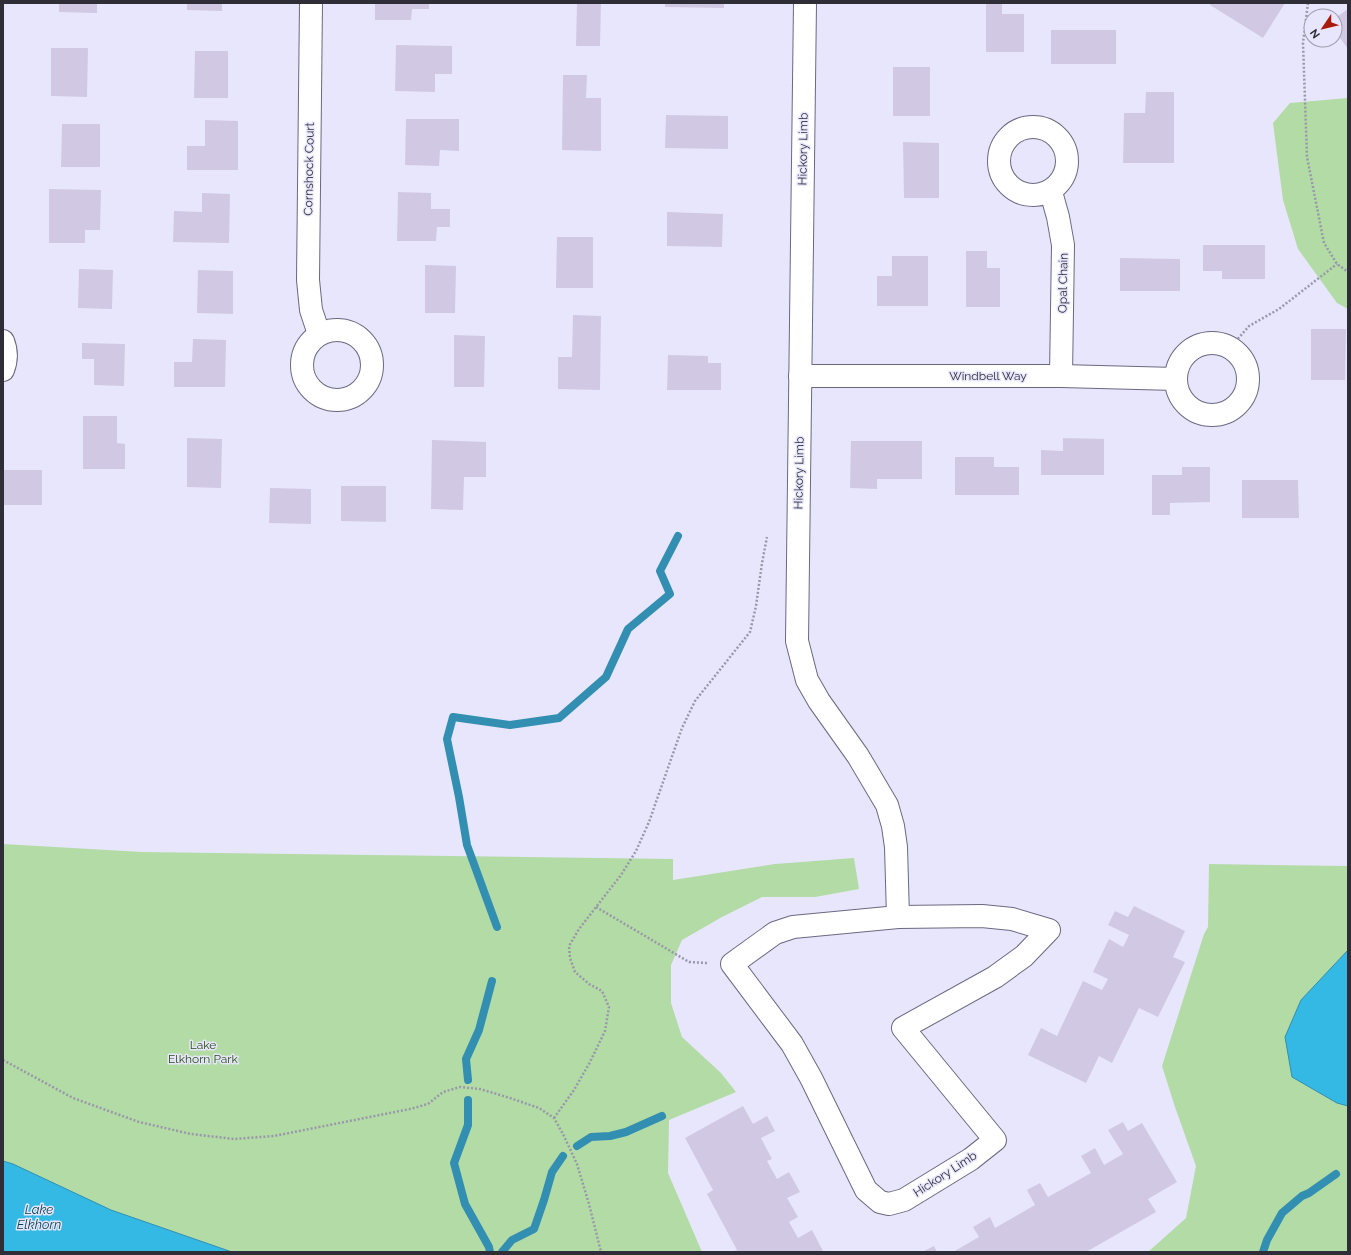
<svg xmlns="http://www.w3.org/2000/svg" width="1351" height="1255" viewBox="0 0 1351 1255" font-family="Raleway,sans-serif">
<rect width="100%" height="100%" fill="#e8e6fc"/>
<g fill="#b3dba6">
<polygon points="1348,98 1348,309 1337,303 1298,249 1283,200 1273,123 1290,103"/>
<polygon points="3,844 142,852 673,859 673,880 775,864 854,858 859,889 815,897 762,897 722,917 682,940 671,965 671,1003 682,1037 721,1073 736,1092 669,1120 668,1173 702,1252 3,1252"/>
<polygon points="1209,864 1348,866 1348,1252 1148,1252 1186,1218 1196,1166 1175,1107 1162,1066 1204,934 1208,927"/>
</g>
<g fill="#34b9e5" stroke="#328fb1">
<polygon points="1348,950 1348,1106 1337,1103 1292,1077 1285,1037 1301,1000"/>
<polygon points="3,1161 13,1164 111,1210 232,1252 3,1252"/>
</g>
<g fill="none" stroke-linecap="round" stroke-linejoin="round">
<g stroke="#328fb1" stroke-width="8">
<polyline points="497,927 467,845 459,797 447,739 453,717 510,725 559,718 606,677 628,629 670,594 660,571 678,536"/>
<polyline points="468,1080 466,1059 479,1030 492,981"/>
<polyline points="468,1100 468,1125 454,1163 465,1204 489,1247 490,1252"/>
<polyline points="577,1146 591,1137 610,1136 626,1132 662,1116"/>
<polyline points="502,1252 512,1240 534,1229 544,1200 552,1172 563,1156"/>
<polyline points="1263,1252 1267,1240 1282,1213 1302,1196 1309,1193 1336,1174"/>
</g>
</g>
<g fill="#d1c9e3">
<polygon points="59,3 97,3 97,13 59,12"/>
<polygon points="187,3 222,3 222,11 187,10"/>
<polygon points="375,3 429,3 429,9 412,9 411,20 375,20"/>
<polygon points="577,3 601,3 600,46 576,46"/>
<polygon points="665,3 724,3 724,8 665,7"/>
<polygon points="986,3 1002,3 1002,14 1024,14 1024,52 986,52"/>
<polygon points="1212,3 1285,3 1263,38 1210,5"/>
<polygon points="1348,9 1348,49 1335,31 1335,18"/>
<rect x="1051" y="30" width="65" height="34"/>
<polygon points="396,45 452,46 452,74 435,74 435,92 395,91"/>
<polygon points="51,48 88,48 87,97 51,96"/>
<polygon points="195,51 228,51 228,98 194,98"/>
<rect x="893" y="67" width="37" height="49"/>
<polygon points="563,75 587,75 586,98 601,98 601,151 562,150"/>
<polygon points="1146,92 1174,92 1174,163 1123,163 1124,113 1145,113"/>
<polygon points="666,115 728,116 728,149 665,148"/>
<polygon points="406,119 459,119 459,151 440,150 439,166 405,165"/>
<polygon points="205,120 238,121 238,170 187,170 187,146 205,146"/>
<polygon points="62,124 100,124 100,167 61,167"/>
<polygon points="903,142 939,143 939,198 904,198"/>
<polygon points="49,189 101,190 100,230 85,230 85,243 49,243"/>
<polygon points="398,192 431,193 431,209 450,209 450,227 437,227 436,241 397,241"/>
<polygon points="202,193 230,194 229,243 173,242 174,211 202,212"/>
<polygon points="667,212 723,214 722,247 667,246"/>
<polygon points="557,237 593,237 593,288 556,288"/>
<polygon points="1203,245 1265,245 1265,279 1222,279 1222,271 1203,271"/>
<polygon points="966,251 987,251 987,268 1000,268 1000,307 966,307"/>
<polygon points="892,256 928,256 928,306 877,306 877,276 892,276"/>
<polygon points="1120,258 1180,259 1180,291 1120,291"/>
<polygon points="425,265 456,266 455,313 425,313"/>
<polygon points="79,269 113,270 112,309 78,308"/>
<polygon points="198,270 233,271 233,314 197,313"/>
<polygon points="573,315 601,316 600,390 558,389 558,357 572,357"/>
<polygon points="1311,329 1346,329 1345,380 1311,380"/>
<polygon points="454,335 485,336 484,387 454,387"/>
<polygon points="193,339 226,340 225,387 174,387 174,362 192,362"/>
<polygon points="82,343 125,344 124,386 94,385 94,359 82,359"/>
<polygon points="668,355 708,356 708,363 721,363 721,390 667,390"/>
<polygon points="83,416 117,416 117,443 125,444 125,469 83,469"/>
<polygon points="187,438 222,439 221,488 187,487"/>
<polygon points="1063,438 1104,439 1104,475 1041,475 1041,450 1063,451"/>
<polygon points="432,440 486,442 486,477 464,477 463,510 431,509"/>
<polygon points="851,441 922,441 922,479 877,479 877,489 850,488"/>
<polygon points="955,457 994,457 994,467 1019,467 1019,495 955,495"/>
<polygon points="1182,467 1210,467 1210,502 1170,503 1170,515 1152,515 1152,475 1182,475"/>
<rect x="3" y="470" width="39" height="35"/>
<polygon points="1242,480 1298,480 1299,518 1242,518"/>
<polygon points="341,486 386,486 386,522 341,521"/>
<polygon points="270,488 311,489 311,524 269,523"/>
<polygon points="1134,906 1185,931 1173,957 1185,962 1158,1017 1139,1008 1112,1063 1099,1056 1086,1083 1028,1055 1041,1028 1057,1036 1083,981 1102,990 1108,979 1093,972 1109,939 1123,947 1129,935 1108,925 1115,911 1128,917"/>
<polygon points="743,1106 753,1124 767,1116 775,1131 761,1138 772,1159 767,1161 777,1179 789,1172 800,1192 787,1198 798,1217 789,1222 798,1238 812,1230 823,1251 820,1252 732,1252 737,1250 707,1194 713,1190 685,1138"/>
<polygon points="1123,1122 1128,1131 1142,1123 1177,1182 1148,1199 1156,1212 1086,1252 953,1252 979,1237 973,1227 990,1217 995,1228 1035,1205 1027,1190 1040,1183 1048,1197 1091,1173 1081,1156 1095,1148 1104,1165 1123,1154 1108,1130"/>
<polygon points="934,1246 937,1252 922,1252"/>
</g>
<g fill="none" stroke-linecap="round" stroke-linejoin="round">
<g stroke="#6b6880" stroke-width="24">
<g id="minor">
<polyline points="311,3 308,280 311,310 319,334"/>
<polyline points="805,3 797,641 807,680 819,701 858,756 887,805 893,826 896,847 898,917"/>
<circle cx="1033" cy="161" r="34"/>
<polyline points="1051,192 1058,217 1063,245 1061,376"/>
<circle cx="337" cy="365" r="35"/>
<path d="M3,341C7,351 7,360 3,370"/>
<circle cx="1212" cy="379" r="36"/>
<polyline points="800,376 1061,376 1176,379"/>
<polygon points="982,916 1012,919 1049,930 1024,956 995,977 903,1028 995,1140 971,1159 904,1200 889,1204 880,1202 866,1190 811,1078 792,1044 732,964 775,933 793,927 898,917"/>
</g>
</g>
<g stroke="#9998a9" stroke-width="2.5" stroke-dasharray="2 2" stroke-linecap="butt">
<polyline points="1308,3 1303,43 1307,157 1324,243 1337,264 1348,272"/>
<polyline points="1230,348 1249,326 1279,309 1337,264"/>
<polyline points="596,907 689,962 707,963"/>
<polyline points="3,1060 73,1098 139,1122 191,1134 234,1139 274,1136 410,1109 428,1104 443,1092 460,1087 480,1089 510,1098 539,1108 554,1118 563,1134 577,1164 589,1204 601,1252"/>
<polyline points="554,1118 574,1090 590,1062 605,1031 609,1007 602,991 589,984 575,972 570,958 569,946 579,929 621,875 636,851 649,822 682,728 695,701 750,632 756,606 762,563 767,537"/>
</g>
<use href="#minor" stroke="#fff" stroke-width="22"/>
</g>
<g text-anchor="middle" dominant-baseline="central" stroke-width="3" stroke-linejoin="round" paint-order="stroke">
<g font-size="12" fill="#2f2e38" stroke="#e8e6fc">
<text transform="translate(803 149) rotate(-89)">Hickory Limb</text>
<text transform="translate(309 169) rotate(-89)">Cornshock Court</text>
<text transform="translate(1063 283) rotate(-89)">Opal Chain</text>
<text x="988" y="376">Windbell Way</text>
<text transform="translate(799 473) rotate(-89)">Hickory Limb</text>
<text transform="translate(945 1174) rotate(-33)">Hickory Limb</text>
</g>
<g font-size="12" fill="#264d17" stroke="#e8e6fc">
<text x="203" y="1045">Lake<tspan x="203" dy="14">Elkhorn Park</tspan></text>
</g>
<g font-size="13" font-style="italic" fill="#003b4d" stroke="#e8e6fc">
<text x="39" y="1209">Lake<tspan x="39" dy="15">Elkhorn</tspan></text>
</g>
</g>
<rect width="1351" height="1255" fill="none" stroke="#2f2e38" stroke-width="8"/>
<g transform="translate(1323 28) rotate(235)"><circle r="19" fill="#e8e6fc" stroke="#9e9cae"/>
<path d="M0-3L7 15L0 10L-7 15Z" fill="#aa1a0b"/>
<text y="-6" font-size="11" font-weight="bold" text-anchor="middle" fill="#2f2e38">N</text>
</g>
</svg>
